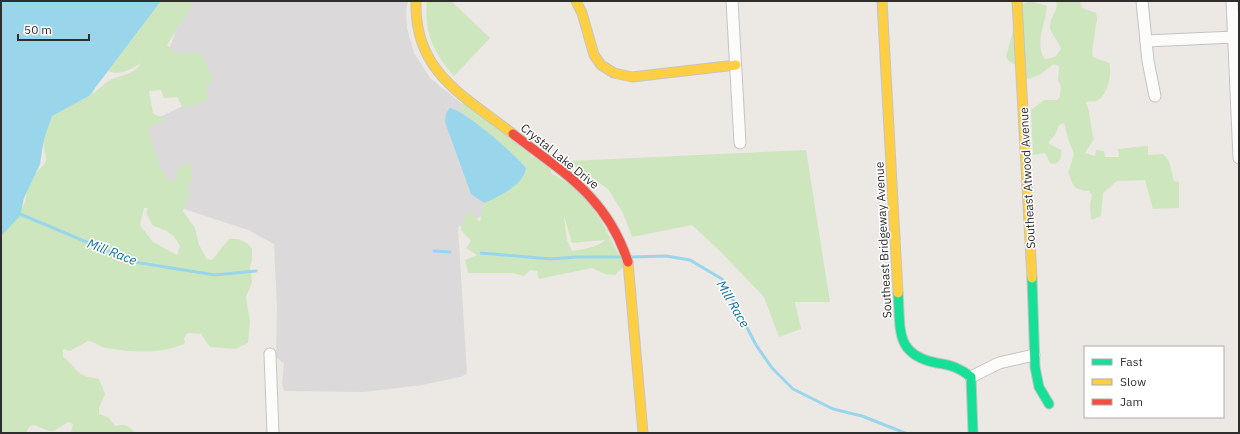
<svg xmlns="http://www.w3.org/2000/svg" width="1240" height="434" viewBox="0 0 1240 434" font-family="'IBM Plex Sans',sans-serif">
<rect width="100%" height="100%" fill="#ece8e4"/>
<polygon fill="#dcd9db" points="193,1 408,1 406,10 407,28 414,53 430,78 542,168 498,209 458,227 467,374 460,377 422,385 364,392 284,391 282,384 284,364 276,357 277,307 274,244 248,230 175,206 153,176 144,125 207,94 186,57 169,50 175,33"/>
<g fill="#cee6be" fill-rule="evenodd">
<path d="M161,1H195L167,45L176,53L191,52L202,55L213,79L206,88L208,97L206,101L188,107L182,106L177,97L164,98L161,90L149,91L153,113L158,116L164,117L162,122L148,127C152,146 157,164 168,180L174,182L179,167L189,162L193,177L187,186C193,196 185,202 183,211L195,228L199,245L207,259L212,260L229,239C238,238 247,241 252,249V261L250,266L252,282L246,297L250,322L248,343L235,349L210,347L201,334L188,333L184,338L185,343C162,355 131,352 106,348C99,347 95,341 88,341L70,351L63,349V357C70,361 77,373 83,375C87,378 94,377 99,379L105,394L99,408V414L108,417L115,426C125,424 128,424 135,433H71L73,424L68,422L54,431H49L34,425L29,427L26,433H1V223C24,210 27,207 27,180L44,165L46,160L42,135L60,99L96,78L95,88L92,95C97,90 104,84 110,80C121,75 134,75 141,63C129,70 121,76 108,71ZM144,208H148L146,213L153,226C166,229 174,234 180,246L177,255L153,242L140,225Z"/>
<path d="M427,1H451L490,38L454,76C433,52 424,33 427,1Z"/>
<path d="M1030,1L1047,6C1046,22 1034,45 1045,59L1055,57L1061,49C1059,42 1050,33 1050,26C1050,16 1059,11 1056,1H1080L1082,8L1096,13L1097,19L1092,52L1093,57L1109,63C1113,73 1107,98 1096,101C1093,102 1090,101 1086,102C1091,115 1090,127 1094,139L1085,153L1095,156L1096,150L1104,151L1105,157H1119L1118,149L1148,146V155L1163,154L1169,161L1174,181L1179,182V208L1153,209L1145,180L1117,181L1103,193L1101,216L1091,220L1090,205L1092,195L1089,191C1073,190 1074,186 1068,173L1074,154L1068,139L1064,123L1059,125L1055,135L1048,143L1061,150C1062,157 1061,160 1055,164L1050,163L1045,153L1033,155L1031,110L1044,100H1057L1060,97L1061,86L1058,80L1059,66L1054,64L1039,75L1028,79L1019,67L1009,61L1006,57L1013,31L1023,4Z"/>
<path d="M465,100L529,142L531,157L542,153L550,159L551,173C559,178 567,182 574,188C598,207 611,240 624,266L615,275L605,274L592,268L539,279L537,271L530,270L524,276L512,273H468L465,260L477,255L466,248L471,241L461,230L462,223L469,211L480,222L484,198L522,163L460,109ZM564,216L572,243L605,240C596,248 583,249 572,251L567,240Z"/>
<polygon points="806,150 830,302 795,302 801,329 779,337 764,297 720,251 692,225 632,237 623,213 608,189 569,161"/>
</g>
<g fill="#99d6ec">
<polygon points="1,1 161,1 89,96 52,116 44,139 40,164 24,198 20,216 1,236"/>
<path d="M450,108C467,112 515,154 526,168C524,185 498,197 484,203L471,194L445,122L446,113Z"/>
</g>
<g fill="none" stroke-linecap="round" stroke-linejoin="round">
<g stroke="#99d6ec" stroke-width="3">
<polyline points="20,214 134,262 215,275 256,271"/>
<polyline points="434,251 450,252"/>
<polyline points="481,253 551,259 576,257 621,257"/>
<polyline points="631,257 666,256 690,260 722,279 756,345 772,368 793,389 833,409 862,416 905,433"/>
</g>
<g stroke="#c5c4c5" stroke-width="13">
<g id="street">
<polyline points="732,1 740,143"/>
<polyline points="1142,1 1148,61 1155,96"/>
<polyline points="1232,1 1239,158"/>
<polyline points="1146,41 1234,37"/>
<polyline points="270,354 273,433"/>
<polyline points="971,377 999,363 1034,355"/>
</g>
</g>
<g stroke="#c5c4c5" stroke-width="11">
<g id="fast">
<polyline points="1032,278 1035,367 1039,387 1049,404"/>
<path d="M898,293C901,329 894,355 937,363C951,365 960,368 971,377L973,433"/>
</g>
</g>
<g stroke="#c5c4c5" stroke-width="11">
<g id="slow">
<path d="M416,1C414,72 463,95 513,134"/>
<polyline points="576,1 582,13 594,55 601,65 614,73 632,77 736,65"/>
<polyline points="882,1 898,293"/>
<polyline points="1017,1 1032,278"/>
<polyline points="628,262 643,433"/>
</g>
</g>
<g stroke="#c5c4c5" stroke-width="11">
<path id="jam" d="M513,134C564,173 607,197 628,262"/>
</g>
<use href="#street" stroke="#fcfcfb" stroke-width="11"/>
<use href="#fast" stroke="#16e098" stroke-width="9"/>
<use href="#slow" stroke="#ffcf43" stroke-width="9"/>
<use href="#jam" stroke="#f24e42" stroke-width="9"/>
</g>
<g text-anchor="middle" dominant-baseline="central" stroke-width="3" stroke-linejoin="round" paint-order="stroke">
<g font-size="12" fill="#2e2e2e" stroke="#fff">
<text transform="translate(560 156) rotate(39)">Crystal Lake Drive</text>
<text transform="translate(1027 178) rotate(-93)">Southeast Atwood Avenue</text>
<text transform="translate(883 240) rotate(-93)">Southeast Bridgeway Avenue</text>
</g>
<g font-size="13" font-style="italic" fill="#0d6fa3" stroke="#fff">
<text transform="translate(112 252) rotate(21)">Mill Race</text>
<text transform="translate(733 304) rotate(60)">Mill Race</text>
</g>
</g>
<rect width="1240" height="434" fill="none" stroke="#2e2e2e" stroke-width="4"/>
<rect x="1084" y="346" width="140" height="72" fill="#ffffff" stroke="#ababab"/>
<rect x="1092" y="359" width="20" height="6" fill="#16e098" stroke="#ababab"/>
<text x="1120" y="366" font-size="12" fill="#2e2e2e">Fast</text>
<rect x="1092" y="379" width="20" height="6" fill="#ffcf43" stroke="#ababab"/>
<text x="1120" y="386" font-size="12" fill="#2e2e2e">Slow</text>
<rect x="1092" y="399" width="20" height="6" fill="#f24e42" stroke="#ababab"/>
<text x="1120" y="406" font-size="12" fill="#2e2e2e">Jam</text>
<path d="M18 34v6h71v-6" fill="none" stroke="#2e2e2e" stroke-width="2"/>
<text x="24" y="34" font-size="12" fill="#2e2e2e" stroke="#ffffff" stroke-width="3" paint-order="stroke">50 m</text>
</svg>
